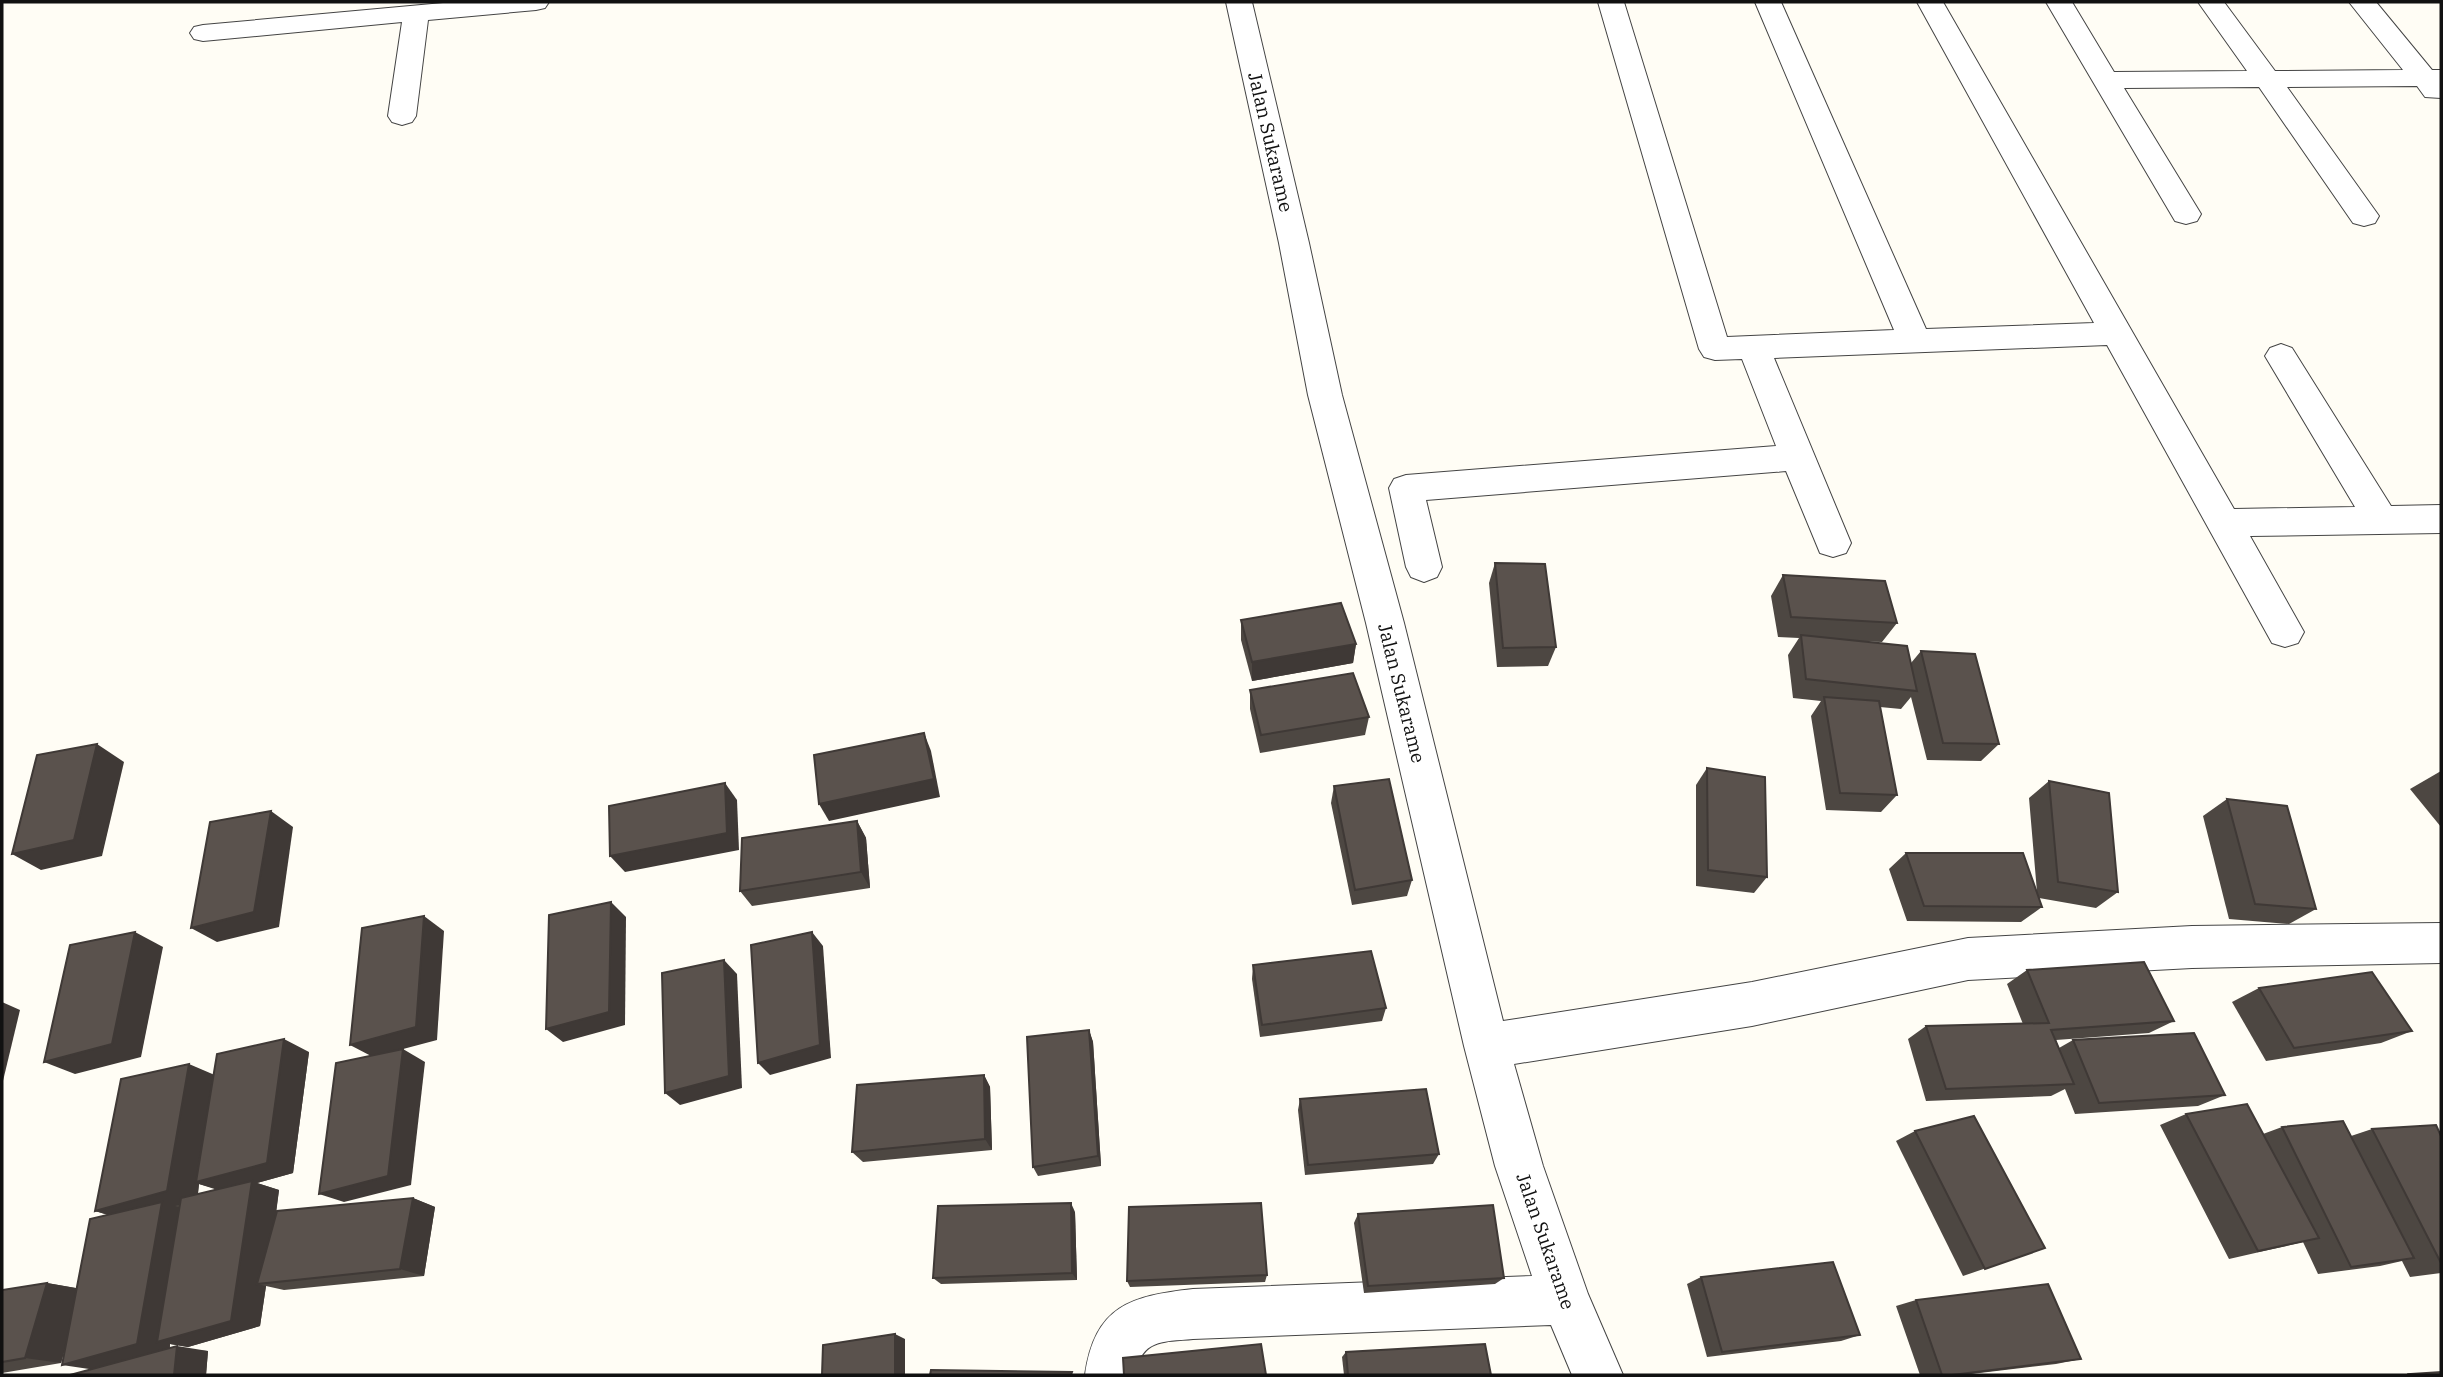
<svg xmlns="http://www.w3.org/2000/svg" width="2443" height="1377" viewBox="0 0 2443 1377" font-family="'IBM Plex Serif',serif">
<rect width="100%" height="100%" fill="#fffdf5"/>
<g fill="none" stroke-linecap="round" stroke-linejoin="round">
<g stroke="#444" stroke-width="2">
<g id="street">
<polygon points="454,2 549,2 545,8 536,10 428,20 416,116 412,122 402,125 392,122 388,116 402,22 203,41 194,39 190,33 194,27 203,25"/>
<path d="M1226,2H1252L1309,243L1342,395L1404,623L1503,1021L1752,982L1968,938L2192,926L2441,923V963L2192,968L1968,980L1752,1026L1514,1064L1543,1166L1588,1294L1623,1375H1572L1551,1325L1193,1339C1161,1342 1142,1339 1135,1375H1085C1095,1306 1130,1296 1193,1289L1532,1276L1495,1166L1464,1046L1366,623L1308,395L1279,243Z"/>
<polygon points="1598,2 1624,2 1727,337 1894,330 1755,2 1781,2 1926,329 2094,323 1917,2 1943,2 2234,509 2355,507 2265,356 2270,348 2281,344 2292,348 2391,506 2441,505 2441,533 2250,536 2304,632 2298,643 2285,647 2272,643 2107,345 1774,358 1851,543 1846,553 1833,557 1820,553 1786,471 1426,500 1442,567 1437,577 1424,582 1411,577 1406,567 1389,488 1394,479 1406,475 1776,446 1742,359 1715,360 1704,357 1699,349"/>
<polygon points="2046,2 2072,2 2114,72 2247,71 2198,2 2224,2 2275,71 2403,70 2349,2 2376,2 2432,70 2441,70 2441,98 2425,97 2417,86 2287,87 2379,216 2375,223 2364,226 2353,223 2259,87 2124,88 2201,214 2197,221 2186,224 2175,221"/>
</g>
</g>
<use href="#street" fill="#fff" fill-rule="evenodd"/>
</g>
<g fill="#4d4742" fill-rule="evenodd">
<polygon points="1495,563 1556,647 1548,666 1497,667 1489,583"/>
<polygon points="1783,575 1897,623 1882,642 1851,641 1911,663 1921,651 1999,744 1981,761 1927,760 1911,697 1901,709 1880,707 1897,795 1881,812 1826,810 1811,716 1821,701 1793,698 1788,655 1799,638 1778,637 1771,596"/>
<polygon points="1241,620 1356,644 1353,663 1252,681 1241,640"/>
<polygon points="1250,690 1369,717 1365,735 1260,753 1250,709"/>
<polygon points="1707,768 1767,877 1754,893 1696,886 1696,785"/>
<polygon points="2441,771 2441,827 2410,789"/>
<polygon points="2049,781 2118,892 2096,908 2039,898 2042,907 2021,922 1907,921 1889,869 1906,853 2037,892 2029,798"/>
<polygon points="1334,786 1412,880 1407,896 1352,905 1331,803"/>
<polygon points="2227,799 2316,909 2289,924 2229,919 2203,816"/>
<polygon points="857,821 866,838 870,888 752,906 740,891"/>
<polygon points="1253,965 1386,1008 1382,1021 1260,1037 1252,979"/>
<polygon points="2027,970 2174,1021 2149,1033 2056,1040 2059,1048 2073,1040 2225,1095 2198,1106 2075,1114 2065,1089 2051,1096 1926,1101 1908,1039 1926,1026 2023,1024 2007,984"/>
<polygon points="2259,988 2412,1031 2381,1043 2266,1061 2232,1002"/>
<polygon points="1089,1030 1093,1042 1101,1166 1038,1176 1033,1167"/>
<path d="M309,1052L293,1173L257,1183L279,1190L276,1214L413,1198L435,1207L424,1276L284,1290L266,1286L260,1326L188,1347L170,1344V1348L208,1351L206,1375H70L92,1369L65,1349L61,1363L2,1373V1290L47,1283L76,1288L108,1215L95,1211L214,1074ZM199,1184L217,1189L198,1194Z"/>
<polygon points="984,1075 990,1087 992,1150 863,1162 852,1152"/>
<polygon points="1300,1099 1439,1154 1433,1164 1305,1175 1298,1110"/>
<polygon points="2186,1114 2263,1134 2282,1127 2351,1136 2372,1129 2441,1136 2441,1273 2410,1277 2402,1261 2380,1266 2318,1274 2303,1242 2229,1259 2160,1125"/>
<polygon points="1915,1131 2045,1248 1963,1276 1896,1141"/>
<polygon points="1075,1212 1077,1280 941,1284 933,1278"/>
<polygon points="1358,1214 1504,1278 1495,1284 1364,1293 1354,1223"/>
<polygon points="1267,1275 1265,1282 1130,1287 1127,1281"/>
<polygon points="1701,1277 1860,1335 1841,1341 1707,1357 1687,1284"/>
<polygon points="1916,1300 2081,1359 2056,1364 1963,1375 1920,1375 1896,1306"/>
<polygon points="1346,1352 1491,1375 1344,1375 1342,1357"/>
</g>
<g fill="#3f3936" fill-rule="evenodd">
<polygon points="1356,644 1353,663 1252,681 1252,662"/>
<polygon points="924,733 931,751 940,797 829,821 819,804"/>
<polygon points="97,744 124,762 102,856 41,870 12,854"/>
<polygon points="725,783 737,800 739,850 625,872 610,856"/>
<polygon points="271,811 293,827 279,927 217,942 191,928"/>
<polygon points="857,821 866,838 870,888 861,872"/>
<polygon points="611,902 626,917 625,1025 563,1042 546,1029"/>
<polygon points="424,916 444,931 437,1040 373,1057 350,1045"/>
<polygon points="135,932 163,947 141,1057 75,1074 44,1062"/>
<polygon points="812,932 823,946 831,1058 770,1075 758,1063"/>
<polygon points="724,960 737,974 742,1088 680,1105 665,1093"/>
<polygon points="2,1002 20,1010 2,1085"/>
<polygon points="1089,1030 1093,1042 1101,1166 1098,1156"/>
<path d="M284,1039L309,1052L293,1173L257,1183L279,1190L266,1283L257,1284L266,1286L260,1326L188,1347L170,1344L169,1349L96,1370L62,1365L126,1220L95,1211L189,1064L217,1076ZM199,1184L224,1192L192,1211L175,1206L197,1200Z"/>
<polygon points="403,1049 425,1062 411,1185 344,1202 319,1194"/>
<polygon points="984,1075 990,1087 992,1150 985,1139"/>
<polygon points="413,1198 435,1207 424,1276 400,1269"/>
<polygon points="1071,1203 1075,1212 1077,1280 1072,1273"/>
<polygon points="47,1283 81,1289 61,1363 25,1358"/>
<polygon points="895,1334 905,1339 905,1375 895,1375"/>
<polygon points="177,1346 208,1351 206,1375 174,1375"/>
</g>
<g fill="#5a524d" stroke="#3f3936" stroke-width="2">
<polygon points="1495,563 1545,564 1556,647 1503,648"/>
<polygon points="1783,575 1885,581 1897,623 1791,617"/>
<polygon points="1341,603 1356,644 1252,662 1241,620"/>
<polygon points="1801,635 1907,646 1917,691 1806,679"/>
<polygon points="1921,651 1975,654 1999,744 1943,743"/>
<polygon points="1353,673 1369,717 1261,735 1250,690"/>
<polygon points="1824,697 1879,701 1897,795 1840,793"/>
<polygon points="924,733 934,779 819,804 814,755"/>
<polygon points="97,744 74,840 12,854 37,755"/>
<polygon points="1707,768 1765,777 1767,877 1708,870"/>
<polygon points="1389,779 1412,880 1355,890 1334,786"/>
<polygon points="2049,781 2109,793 2118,892 2058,882"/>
<polygon points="725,783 727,833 610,856 609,806"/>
<polygon points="2227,799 2287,806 2316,909 2255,904"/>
<polygon points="271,811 254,912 191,928 210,822"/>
<polygon points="857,821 861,872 740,891 742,838"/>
<polygon points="1906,853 2023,853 2042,907 1924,906"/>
<polygon points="611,902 609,1012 546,1029 549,915"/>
<polygon points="424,916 416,1027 350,1045 362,928"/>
<polygon points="135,932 112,1044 44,1062 70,945"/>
<polygon points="812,932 820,1045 758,1063 751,945"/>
<polygon points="1371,951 1386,1008 1262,1025 1253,965"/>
<polygon points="724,960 729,1076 665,1093 662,973"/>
<polygon points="2144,962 2174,1021 2051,1030 2074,1084 1946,1089 1926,1026 2049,1023 2027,970"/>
<polygon points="2372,972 2412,1031 2294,1048 2259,988"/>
<polygon points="1089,1030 1098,1156 1033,1167 1027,1037"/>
<polygon points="2194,1033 2225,1095 2099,1103 2073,1040"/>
<polygon points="284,1039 267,1163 196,1182 217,1054"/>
<polygon points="403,1049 388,1176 319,1194 336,1063"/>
<polygon points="189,1064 167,1191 95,1211 121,1079"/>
<polygon points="984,1075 985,1139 852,1152 857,1085"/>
<polygon points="1426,1089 1439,1154 1308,1165 1300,1099"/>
<polygon points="2247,1104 2319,1238 2258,1251 2186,1114"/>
<polygon points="1974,1116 2045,1248 1985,1269 1915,1131"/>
<polygon points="2343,1121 2414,1258 2351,1267 2282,1127"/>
<polygon points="2436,1125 2441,1136 2441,1263 2372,1129"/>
<polygon points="252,1181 231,1321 157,1342 181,1198"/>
<polygon points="413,1198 400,1269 257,1284 277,1211"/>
<polygon points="162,1202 137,1344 62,1365 90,1219"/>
<polygon points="1071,1203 1072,1273 933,1278 938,1206"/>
<polygon points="1261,1203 1267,1275 1127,1281 1129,1207"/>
<polygon points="1493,1205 1504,1278 1368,1286 1358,1214"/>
<polygon points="1833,1262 1860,1335 1722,1352 1701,1277"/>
<polygon points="47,1283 25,1358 2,1362 2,1290"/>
<polygon points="2048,1284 2081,1359 1952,1375 1942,1375 1916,1300"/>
<polygon points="895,1334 895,1375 822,1375 823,1345"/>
<polygon points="1261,1344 1266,1375 1124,1375 1123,1358"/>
<polygon points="1485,1344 1491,1375 1348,1375 1346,1352"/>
<polygon points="177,1346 174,1375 70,1375"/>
<polygon points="931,1370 1072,1372 1071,1375 930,1375"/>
<polygon points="2441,1372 2441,1375 2410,1375 2409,1374"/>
</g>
<g text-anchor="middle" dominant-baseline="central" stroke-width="7" stroke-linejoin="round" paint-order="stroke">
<g font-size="19" fill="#111" stroke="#fff">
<text transform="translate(1271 142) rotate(77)">Jalan Sukarame</text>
<text transform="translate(1402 693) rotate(76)">Jalan Sukarame</text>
<text transform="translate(1546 1241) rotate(71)">Jalan Sukarame</text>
</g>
</g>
<rect width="2443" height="1377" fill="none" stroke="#111111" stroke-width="7"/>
</svg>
